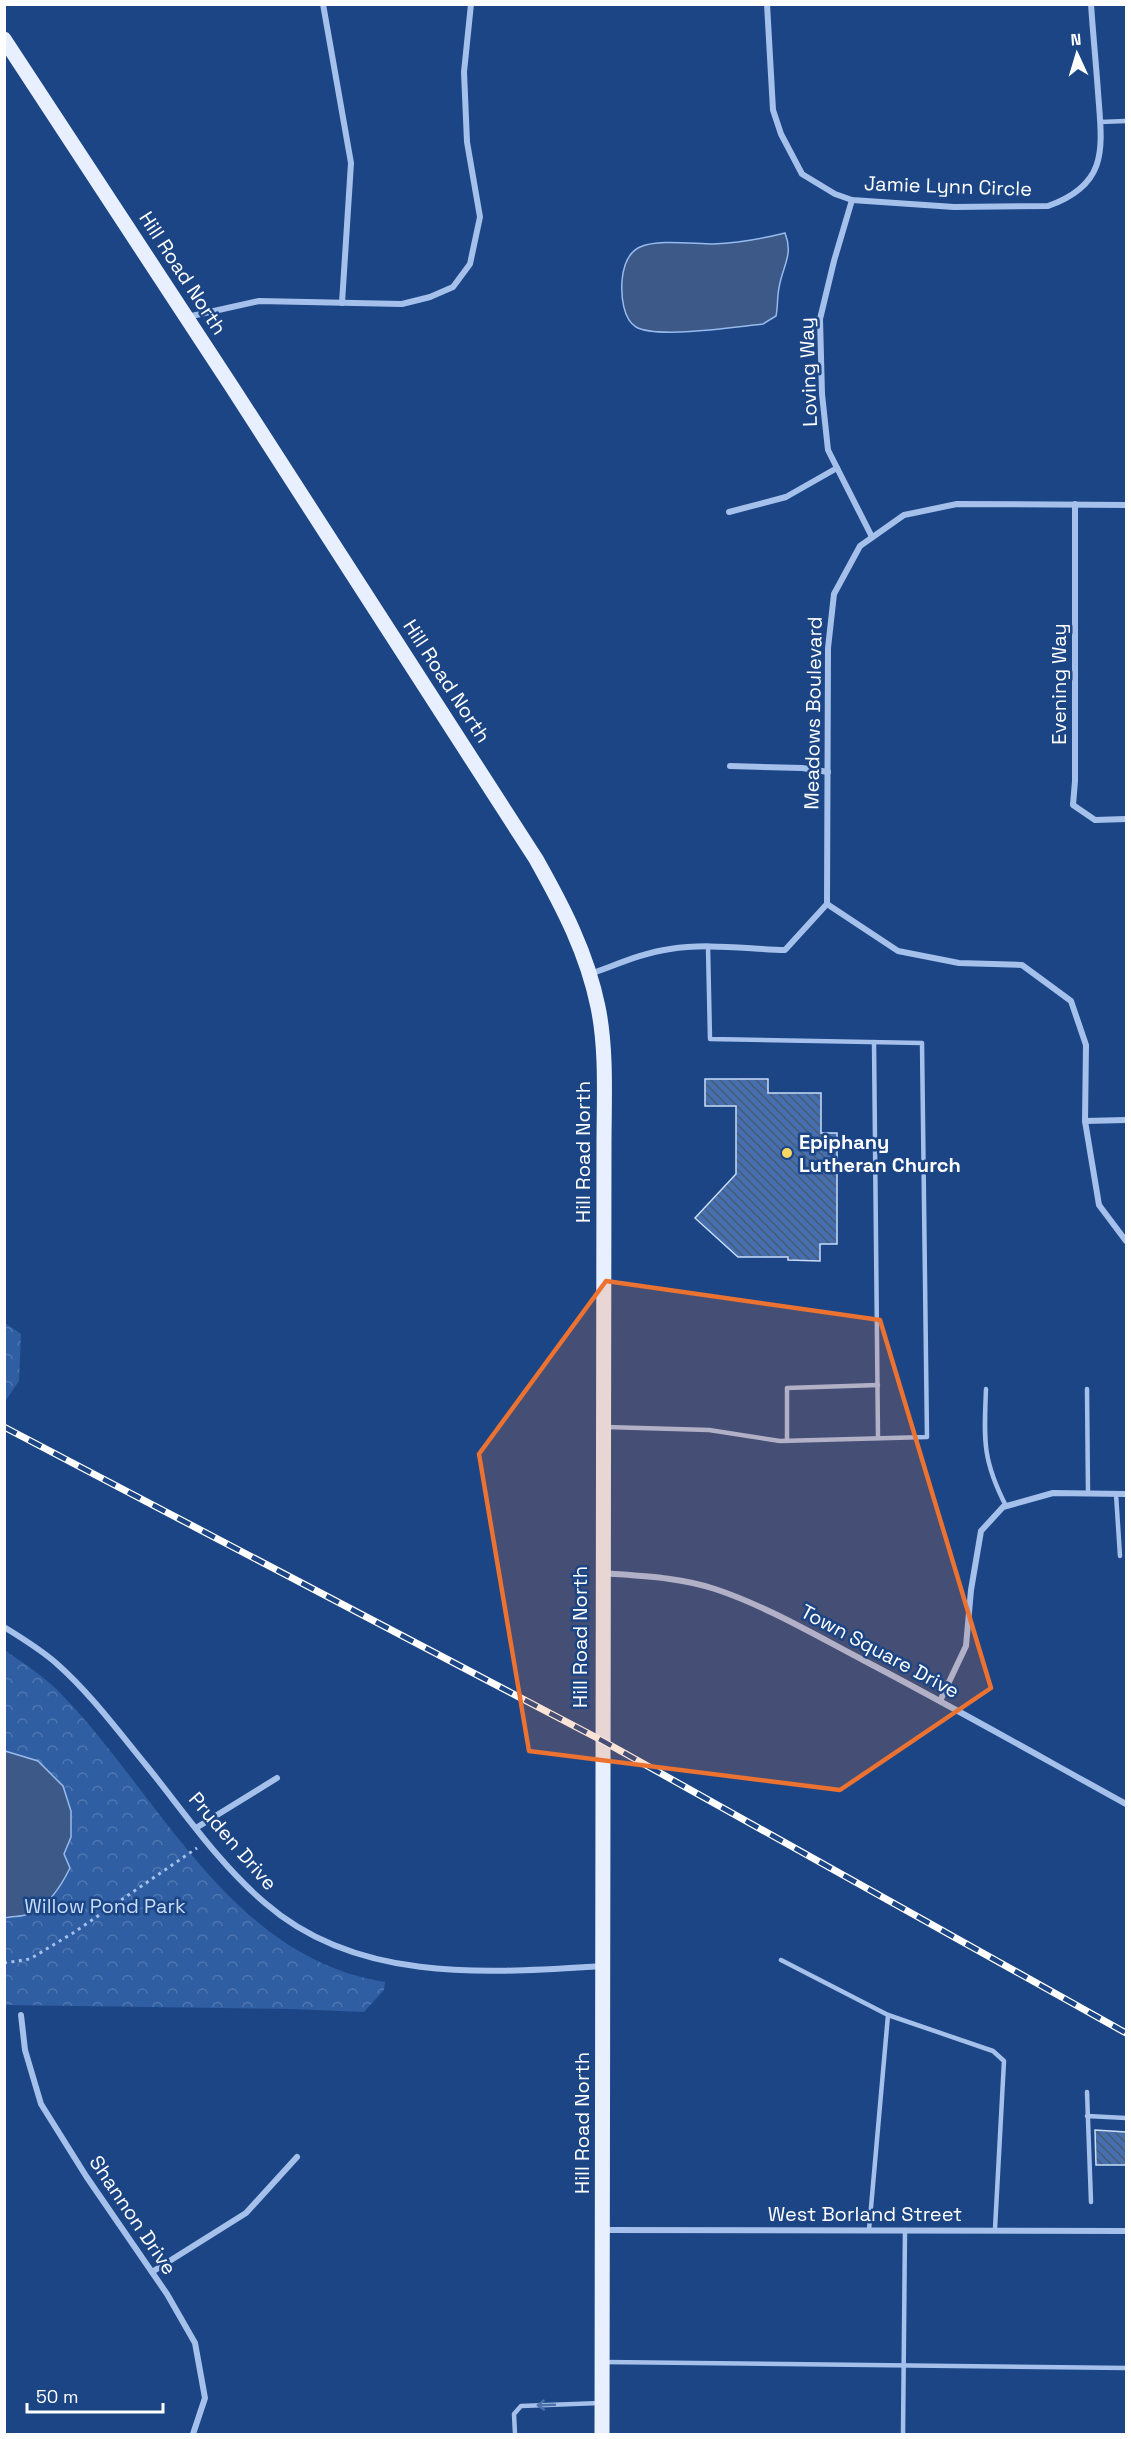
<svg xmlns="http://www.w3.org/2000/svg" width="1131" height="2439" viewBox="0 0 1131 2439" font-family="'Space Grotesk',sans-serif">
<defs>
<pattern id="forest-crowns" width="20" height="18" patternUnits="userSpaceOnUse" patternTransform="scale(1.5)"><rect width="20" height="18" fill="#305ea2"/><path d="M2 6a3 3 0 1 1 6 0M12 15a3 3 0 1 1 6 0" fill="none" stroke="#4f76b0"/></pattern>
<pattern id="building-back-hatch" width="6" height="6" patternUnits="userSpaceOnUse" patternTransform="scale(1.5)"><rect width="6" height="6" fill="#456fae"/><path d="M-1 5l2 2M0 0l6 6M5-1l2 2" fill="none" stroke="#495a73"/></pattern>
</defs>
<rect width="100%" height="100%" fill="#1c4585"/>
<g fill="url(#forest-crowns)">
<polygon points="5,1323 21,1334 19,1381 6,1400 4,1399"/>
<path d="M4,1650C25,1664 48,1679 65,1698C162,1800 232,1958 385,1982L384,1990L364,2012L292,2009L5,2005Z"/>
</g>
<g fill="#3c5988" stroke="#97baec" stroke-width="1.5">
<path d="M785,233C794,255 782,267 779,288C777,297 778,307 776,316L763,324C738,327 656,339 636,327C623,319 621,296 622,281C623,268 627,253 640,247C657,239 694,244 713,244C738,243 761,239 785,233Z"/>
<path d="M5,1751L38,1761L63,1786L71,1811V1837L64,1854L70,1868C60,1888 49,1905 28,1914C22,1917 12,1916 5,1918Z"/>
</g>
<g fill="url(#building-back-hatch)" stroke="#c8dcf8" stroke-width="1.5">
<polygon points="705,1079 768,1079 768,1093 821,1093 821,1133 837,1133 837,1244 820,1244 820,1261 788,1260 788,1257 738,1257 695,1218 736,1174 736,1106 705,1106"/>
<polygon points="1095,2130 1126,2132 1126,2165 1096,2165"/>
</g>
<g fill="none" stroke-linecap="round" stroke-linejoin="round">
<polyline stroke="#a4c0eb" stroke-width="3" stroke-dasharray="3 4.5" stroke-linecap="butt" points="4,1963 30,1959 73,1933 197,1848"/>
<g stroke="#a4c0eb" stroke-width="4.5">
<polyline points="1100,122 1126,121"/>
<polyline points="874,1042 878,1438"/>
<path d="M986,1389C984,1440 982,1459 1006,1506"/>
<polyline points="1087,1389 1088,1493"/>
<polyline points="606,1427 709,1430 780,1441 927,1437 922,1043 710,1039 708,947"/>
<polyline points="787,1441 787,1388 878,1385"/>
<polyline points="1116,1494 1120,1556"/>
<polyline points="781,1960 888,2015 869,2230"/>
<polyline points="888,2015 993,2051 1004,2061 995,2229"/>
<polyline points="1087,2092 1091,2202"/>
<polyline points="1087,2116 1126,2118"/>
<polyline points="605,2362 1126,2368"/>
<polyline points="515,2434 514,2414 521,2406 600,2403"/>
<polyline points="903,2434 905,2230"/>
</g>
<g stroke="#a4c0eb" stroke-width="6">
<polyline points="323,4 351,163 342,303"/>
<path d="M767,4L773,110L781,134L802,174L835,194L852,200L954,207L1048,206C1110,184 1102,147 1098,92C1096,63 1093,34 1091,4"/>
<polyline points="852,200 834,261 820,319 822,394 828,450 872,537"/>
<polyline points="187,317 259,301 402,304 430,297 453,287 470,264 480,217 467,142 464,72 471,4"/>
<polyline points="1075,504 1075,781 1073,805 1095,820 1126,819"/>
<polyline points="729,512 786,497 837,468"/>
<polyline points="730,766 802,768 828,772"/>
<polyline points="827,904 898,951 959,963 1022,965 1071,1001 1086,1045 1085,1121 1099,1205 1126,1241"/>
<path d="M590,974C616,965 642,953 670,949C707,943 747,949 785,950L827,904L828,648L834,594L860,546L904,515L957,504L1126,505"/>
<polyline points="1085,1121 1126,1120"/>
<path d="M602,1573C640,1576 679,1577 715,1589C766,1606 815,1635 863,1660C951,1706 1039,1756 1126,1804"/>
<path d="M4,1627C22,1638 40,1649 56,1663C90,1693 118,1731 146,1765C184,1812 219,1864 265,1903C358,1984 488,1973 603,1966"/>
<polyline points="940,1701 966,1646 971,1590 981,1531 1003,1507 1053,1493 1126,1494"/>
<polyline points="196,1828 277,1778"/>
<polyline points="21,2015 25,2050 41,2104 86,2176 167,2294 195,2343 205,2398 193,2434"/>
<polyline points="603,2230 1126,2231"/>
<polyline points="152,2272 246,2213 297,2157"/>
</g>
<path stroke="#e8effe" stroke-width="15" d="M4,39L232,387L536,859C563,907 587,953 598,1007C607,1050 604,1101 604,1145C601,1575 603,2005 602,2434"/>
<g stroke="#fff" stroke-width="7">
<polyline id="rail" points="4,1427 601,1740 1126,2033"/>
</g>
<use href="#rail" stroke="#1c4585" stroke-width="4.5" stroke-dasharray="14" stroke-linecap="butt"/>
</g>
<defs><path id="oneway-shaft" d="M-6 0H5M1.5-3L5.5 0L1.5 3" fill="none" stroke-width="1.6" stroke-linecap="round" stroke-linejoin="round" transform="scale(1.5)"/></defs>
<use stroke="#4c70a9" href="#oneway-shaft" transform="translate(546 2405) rotate(178)"/>
<path fill="#eb7230" fill-opacity="0.2" stroke="#eb7230" stroke-width="4.5" stroke-linejoin="round" d="M606,1281L880,1320L991,1688L840,1790L529,1751L479,1454Z"/>
<circle fill="#fbd661" stroke="#1c4585" stroke-width="2" cx="787" cy="1153" r="6"/>
<g text-anchor="middle" dominant-baseline="central" stroke-width="5" stroke-linejoin="round" paint-order="stroke">
<g font-size="20" fill="#fff" stroke="#1c4585">
<text transform="translate(948 186) rotate(2)">Jamie Lynn Circle</text>
<text transform="translate(183 273) rotate(57)">Hill Road North</text>
<text transform="translate(808 372) rotate(-92)">Loving Way</text>
<text transform="translate(447 681) rotate(57)">Hill Road North</text>
<text transform="translate(1059 684) rotate(-90)">Evening Way</text>
<text transform="translate(813 713) rotate(-89)">Meadows Boulevard</text>
<text transform="translate(583 1152) rotate(-90)">Hill Road North</text>
<text transform="translate(580 1637) rotate(-90)">Hill Road North</text>
<text transform="translate(880 1651) rotate(28)">Town Square Drive</text>
<text transform="translate(233 1841) rotate(49)">Pruden Drive</text>
<text transform="translate(582 2123) rotate(-90)">Hill Road North</text>
<text x="865" y="2214">West Borland Street</text>
<text transform="translate(133 2215) rotate(56)">Shannon Drive</text>
</g>
<g font-size="20" font-weight="bold" fill="#fff" stroke="#1c4585" text-anchor="start">
<text x="799" y="1142">Epiphany<tspan x="799" dy="23">Lutheran Church</tspan></text>
</g>
<g font-size="20" fill="#c8dcf8" stroke="#1c4585">
<text x="105" y="1906">Willow Pond Park</text>
</g>
</g>
<rect width="1131" height="2439" fill="none" stroke="#ffffff" stroke-width="12"/>
<g transform="translate(1077 54) rotate(356)" stroke="#1c4585" stroke-width="4.5" paint-order="stroke">
<path d="M0-4.5L10 22L0 15L-10 22Z" fill="#ffffff"/>
<text y="-9" font-size="16" font-weight="bold" text-anchor="middle" fill="#ffffff">N</text>
</g>
<path d="M27 2403v9h136v-9" fill="none" stroke="#ffffff" stroke-width="3"/>
<text x="36" y="2403" font-size="18" fill="#ffffff" stroke="#1c4585" stroke-width="4.5" paint-order="stroke">50 m</text>
</svg>
